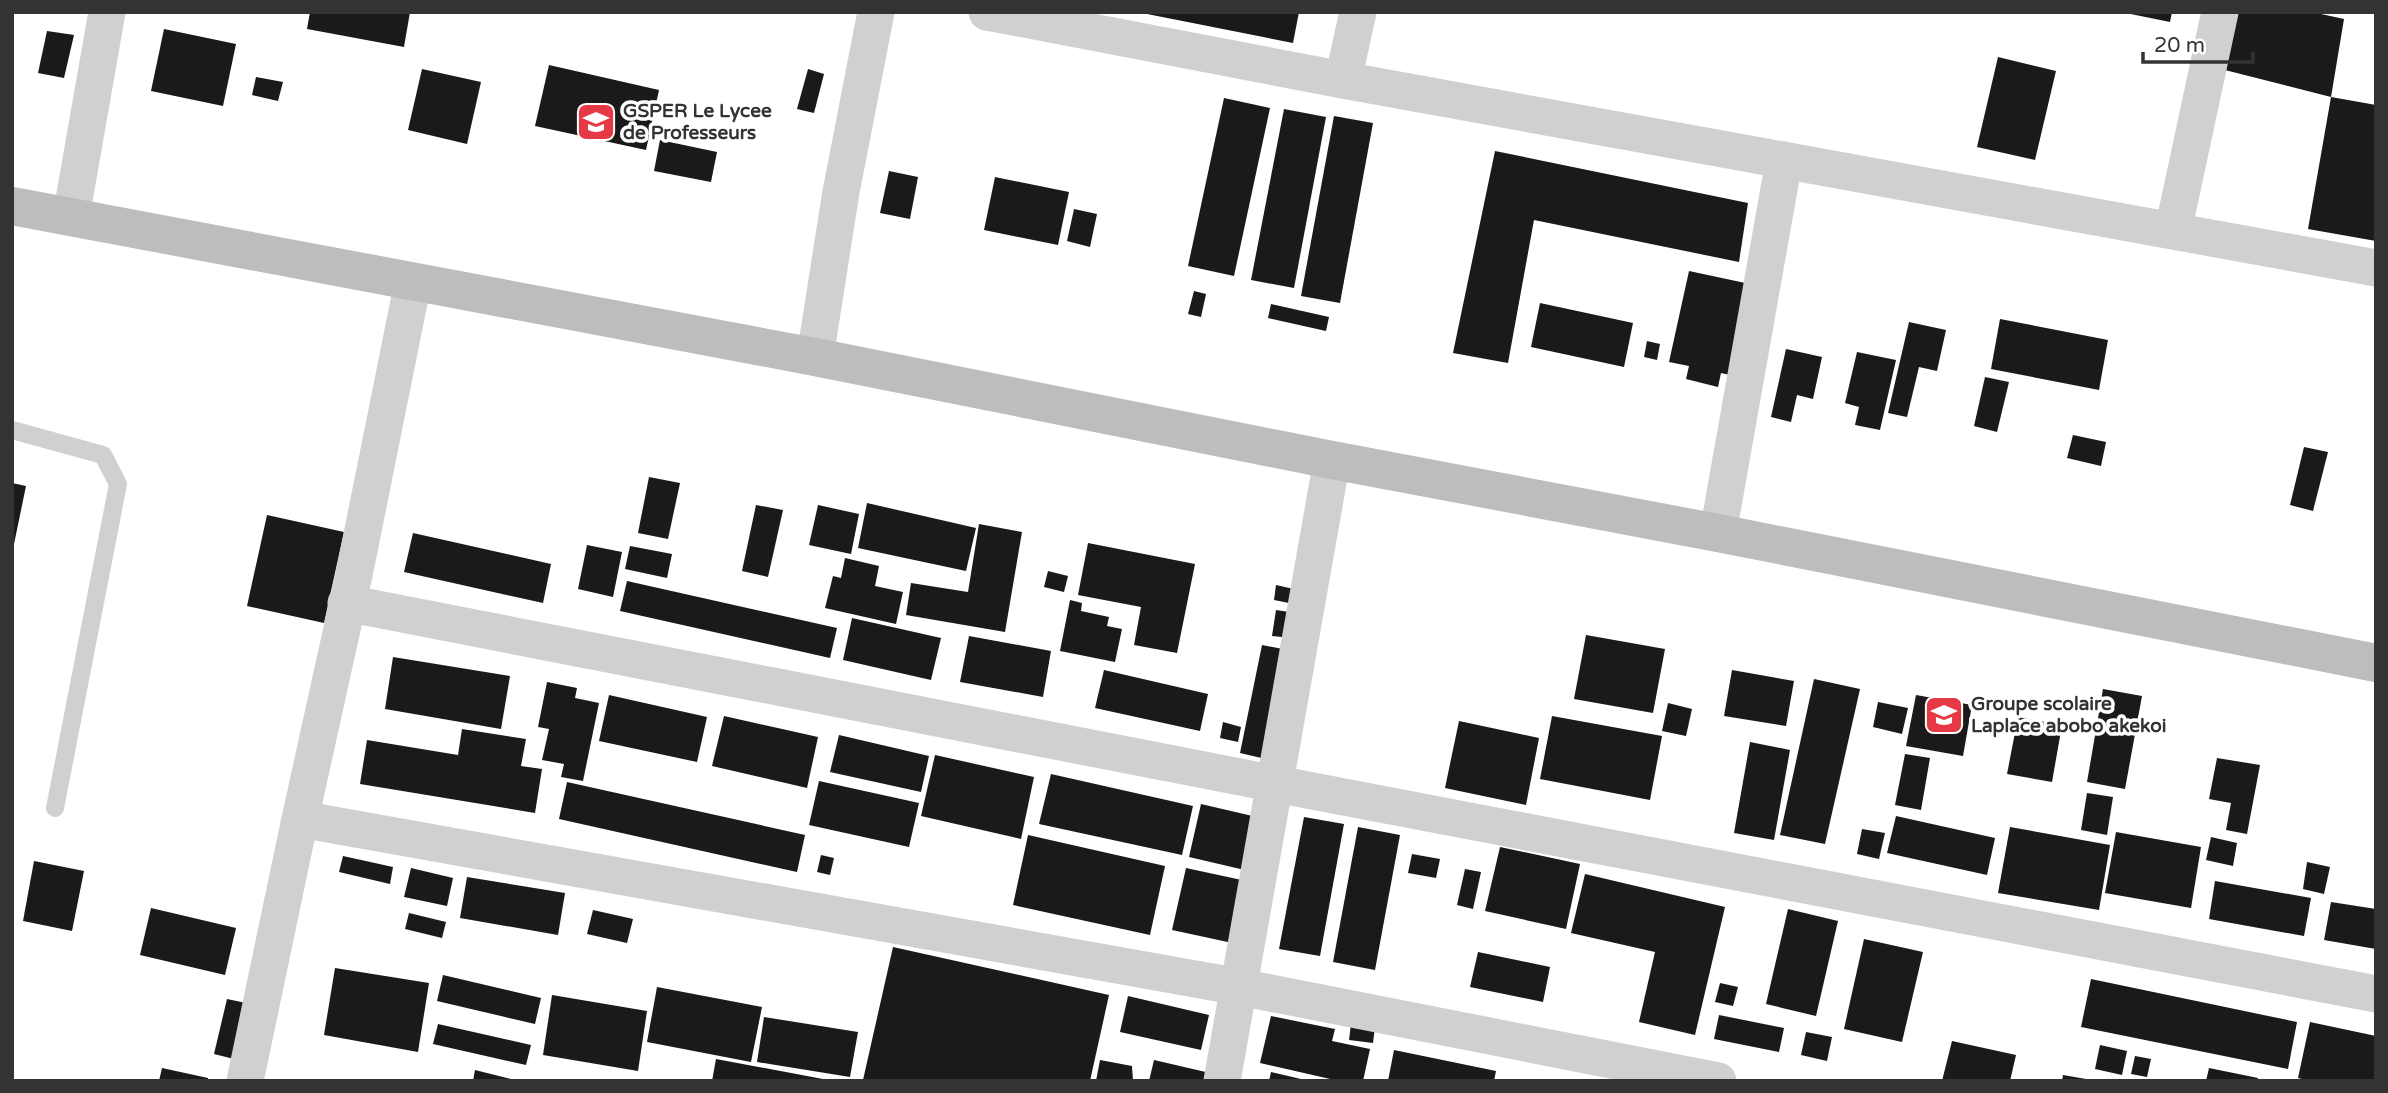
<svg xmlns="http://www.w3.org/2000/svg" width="2388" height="1093" viewBox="0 0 2388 1093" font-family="'Varela Round',sans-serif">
<rect width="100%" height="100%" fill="#fff"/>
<g fill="#1a1a1a">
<polygon points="310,12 410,12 404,47 307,29"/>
<polygon points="1137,12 1299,12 1293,43"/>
<polygon points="2121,12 2172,12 2170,22"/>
<polygon points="2234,12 2312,12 2344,19 2331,97 2221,69"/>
<polygon points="164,29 236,44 223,106 151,91"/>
<polygon points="47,31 74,35 64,78 38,73"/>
<polygon points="1998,57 2056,71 2035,160 1977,147"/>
<polygon points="549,65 659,90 646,150 535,126"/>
<polygon points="422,69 481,82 467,144 408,130"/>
<polygon points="808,69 824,74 814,113 797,109"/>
<polygon points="256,77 283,82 278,101 252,95"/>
<polygon points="2331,97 2376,105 2376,241 2308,229"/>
<polygon points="1224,98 1270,108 1234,276 1188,266"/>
<polygon points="1284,109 1326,117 1294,288 1251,280"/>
<polygon points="1334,116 1373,123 1340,303 1301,296"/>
<polygon points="660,140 717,152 711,182 654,171"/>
<polygon points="1495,151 1748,203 1739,262 1534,220 1508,363 1453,353"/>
<polygon points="889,171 918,177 910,219 880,213"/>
<polygon points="995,177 1069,192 1058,245 984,230"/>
<polygon points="1074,209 1097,214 1090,247 1067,241"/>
<polygon points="1689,271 1750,284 1730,375 1721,373 1718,387 1686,379 1689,366 1669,362"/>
<polygon points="1194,291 1206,294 1201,317 1188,314"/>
<polygon points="1540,303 1633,323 1624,367 1531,347"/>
<polygon points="1271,304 1329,317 1326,331 1268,318"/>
<polygon points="2000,319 2108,340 2099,390 1991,369"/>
<polygon points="1909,322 1946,330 1937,371 1919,367 1907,417 1888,413"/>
<polygon points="1647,341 1660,344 1657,360 1644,357"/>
<polygon points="1786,349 1822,357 1813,399 1797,395 1791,422 1771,417"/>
<polygon points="1857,352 1896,360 1880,430 1855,425 1859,407 1845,403"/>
<polygon points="1985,377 2009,382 1997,432 1974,426"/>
<polygon points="2073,435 2106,442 2101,466 2067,458"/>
<polygon points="2304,447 2328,452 2313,511 2290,505"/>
<polygon points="649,477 680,483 668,539 638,533"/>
<polygon points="12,483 26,486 13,549 12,549"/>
<polygon points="867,503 976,528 966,571 858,548"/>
<polygon points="756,505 783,510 768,577 742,571"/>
<polygon points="818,505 859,514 851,554 809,545"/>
<polygon points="267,515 344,532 324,623 247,606"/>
<polygon points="979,524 1022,532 1005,632 906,615 911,583 968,592"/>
<polygon points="413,533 551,564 543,603 404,572"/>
<polygon points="1088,543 1195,564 1177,653 1134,645 1141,607 1078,595"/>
<polygon points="587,545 622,552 613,597 578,589"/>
<polygon points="630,546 672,554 667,578 625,569"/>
<polygon points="845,558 879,566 875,586 903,592 896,624 825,608 833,576 841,578"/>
<polygon points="1048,571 1068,576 1064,592 1044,587"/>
<polygon points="627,581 837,628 830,658 620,611"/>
<polygon points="1276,585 1307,592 1304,606 1274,600"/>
<polygon points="1070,600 1082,603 1081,611 1109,617 1107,626 1122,629 1115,662 1060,651"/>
<polygon points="1276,610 1296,613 1292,638 1272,636"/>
<polygon points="852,618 941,638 931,680 843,660"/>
<polygon points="1586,635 1665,649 1653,713 1574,699"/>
<polygon points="969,636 1051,651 1043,697 960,682"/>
<polygon points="1262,645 1293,651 1270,760 1240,753"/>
<polygon points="393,657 510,676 501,729 385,709"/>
<polygon points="1104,670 1208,694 1200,731 1095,708"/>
<polygon points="1732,670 1794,681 1786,726 1724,716"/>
<polygon points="1814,679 1860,689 1825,844 1780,835"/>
<polygon points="547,682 577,688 575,698 599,703 583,781 561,777 564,764 542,760 549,729 538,727"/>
<polygon points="2103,689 2142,696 2125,789 2087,782"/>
<polygon points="609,695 707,717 697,762 599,741"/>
<polygon points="1916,695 1972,705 1963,756 1906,746"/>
<polygon points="1878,702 1908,708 1902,734 1873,727"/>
<polygon points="1668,703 1692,709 1686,736 1662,731"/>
<polygon points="724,716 818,737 807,788 712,766"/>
<polygon points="1552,716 1662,736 1650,800 1540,779"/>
<polygon points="2018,717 2062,725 2052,782 2007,774"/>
<polygon points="1459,721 1539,738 1526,805 1445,788"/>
<polygon points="1223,722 1241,727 1238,742 1220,738"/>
<polygon points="462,729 526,739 521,766 542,769 535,813 360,784 367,740 458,755"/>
<polygon points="839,735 929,756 921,792 830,772"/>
<polygon points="1750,742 1790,750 1774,840 1734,833"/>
<polygon points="1905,754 1930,758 1921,810 1895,805"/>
<polygon points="935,755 1034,777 1021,839 921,816"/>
<polygon points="2217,758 2260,765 2247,834 2226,830 2231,803 2209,799"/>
<polygon points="1051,774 1193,806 1182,855 1039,824"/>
<polygon points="819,781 919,803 909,847 809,825"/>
<polygon points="567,782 805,835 797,872 559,819"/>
<polygon points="2087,793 2113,797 2107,835 2081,830"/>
<polygon points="1201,804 1261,818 1249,871 1189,857"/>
<polygon points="1896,816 1995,838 1987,875 1887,853"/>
<polygon points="1304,817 1344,824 1320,956 1279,949"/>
<polygon points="1358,827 1400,835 1375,970 1333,962"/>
<polygon points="2010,827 2110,845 2099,910 1998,893"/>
<polygon points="1862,829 1885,833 1879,859 1857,854"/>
<polygon points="2116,832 2201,847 2191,908 2105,893"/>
<polygon points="1028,835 1165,866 1150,935 1013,905"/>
<polygon points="2211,837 2237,843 2233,866 2206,860"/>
<polygon points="1500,847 1580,864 1566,929 1485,911"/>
<polygon points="1412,854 1440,859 1436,878 1408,873"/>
<polygon points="821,855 834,858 830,875 817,872"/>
<polygon points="343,856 393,867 390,884 339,872"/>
<polygon points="34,861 84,871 72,931 23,921"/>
<polygon points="2307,862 2330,867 2324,894 2303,889"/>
<polygon points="411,868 453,878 447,906 404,897"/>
<polygon points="1186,868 1251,882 1237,944 1172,930"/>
<polygon points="1465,869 1481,872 1473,909 1457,905"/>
<polygon points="1585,874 1725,907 1695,1035 1639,1022 1655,952 1571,933"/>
<polygon points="467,877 565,893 558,935 460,918"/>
<polygon points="2215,881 2311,898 2304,936 2209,919"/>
<polygon points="2331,902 2376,909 2376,949 2324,940"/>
<polygon points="151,908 236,928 225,975 140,955"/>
<polygon points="1788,909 1838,921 1816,1016 1766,1004"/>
<polygon points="593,910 633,919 627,943 587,934"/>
<polygon points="409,913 446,922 442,938 405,929"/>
<polygon points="1864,939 1923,952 1902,1042 1844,1029"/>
<polygon points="893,947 1109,995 1090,1081 863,1080"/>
<polygon points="1478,952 1550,967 1543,1002 1470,987"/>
<polygon points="335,968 429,983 418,1052 324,1035"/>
<polygon points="443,975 541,998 535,1024 437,1001"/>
<polygon points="2091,979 2297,1022 2288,1069 2081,1027"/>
<polygon points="1720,983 1738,987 1733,1006 1715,1002"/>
<polygon points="657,987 762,1007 751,1062 647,1042"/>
<polygon points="552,995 647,1011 638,1071 543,1055"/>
<polygon points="1128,996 1209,1015 1201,1050 1120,1032"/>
<polygon points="227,999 251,1004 238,1060 214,1054"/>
<polygon points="1719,1015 1784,1028 1779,1052 1714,1039"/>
<polygon points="1271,1016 1335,1029 1332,1041 1370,1049 1363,1081 1339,1081 1260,1063"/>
<polygon points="764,1017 858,1032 850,1077 757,1062"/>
<polygon points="2310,1022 2376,1036 2376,1081 2309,1081 2298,1078"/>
<polygon points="438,1024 531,1045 526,1065 433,1044"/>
<polygon points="1351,1024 1375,1027 1373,1043 1349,1040"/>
<polygon points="1806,1032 1832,1037 1827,1061 1801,1055"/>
<polygon points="1952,1041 2016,1055 2010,1081 1942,1081"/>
<polygon points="2100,1045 2127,1051 2122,1075 2095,1069"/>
<polygon points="1394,1050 1496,1071 1494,1081 1388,1081"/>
<polygon points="2135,1056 2151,1059 2147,1077 2131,1074"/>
<polygon points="716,1059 823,1079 823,1081 712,1081"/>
<polygon points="1100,1060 1132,1066 1133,1081 1096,1081"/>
<polygon points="1154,1060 1210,1073 1208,1081 1149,1081"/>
<polygon points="162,1068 208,1078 208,1081 159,1081"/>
<polygon points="2209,1068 2258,1078 2257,1081 2206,1081"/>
<polygon points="475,1070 515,1080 515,1081 473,1081"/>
<polygon points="1271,1072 1301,1079 1301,1081 1269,1081"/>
<polygon points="2063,1075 2086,1079 2086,1081 2062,1081"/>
</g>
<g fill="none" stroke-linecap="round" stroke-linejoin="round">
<polyline stroke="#d0d0d0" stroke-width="18" points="12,430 103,455 118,484 55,808"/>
<g stroke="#d0d0d0" stroke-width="37">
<polyline points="987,12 1343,80 2376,268"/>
<polyline points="1343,80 1358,12"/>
<polyline points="71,217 107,12"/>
<polyline points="2173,231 2220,12"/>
<polyline points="815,357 841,192 876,12"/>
<polyline points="1718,533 1784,161"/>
<polyline points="346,603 1276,784 2376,994"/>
<polyline points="300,819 1240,987 1718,1081"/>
<polyline points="245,1081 300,819 355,570 413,282"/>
<polyline points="1222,1081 1332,460"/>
</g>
<polyline stroke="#bdbdbd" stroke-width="38" points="12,206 815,357 1332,460 1718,533 2376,663"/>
</g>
<defs>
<g id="school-square" transform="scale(2.0125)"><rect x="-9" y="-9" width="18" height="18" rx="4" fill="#e63946" stroke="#fff"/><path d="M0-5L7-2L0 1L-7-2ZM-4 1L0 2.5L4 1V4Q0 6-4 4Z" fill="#fff"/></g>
</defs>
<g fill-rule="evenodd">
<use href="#school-square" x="596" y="122"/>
<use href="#school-square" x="1944" y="715"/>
</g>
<g text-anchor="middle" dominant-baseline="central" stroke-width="7" stroke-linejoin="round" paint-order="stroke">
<g font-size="19" font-weight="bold" fill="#333" stroke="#fff" text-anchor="start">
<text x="623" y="111">GSPER Le Lycee<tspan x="623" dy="22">de Professeurs</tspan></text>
<text x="1971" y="704">Groupe scolaire<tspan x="1971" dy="22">Laplace abobo akekoi</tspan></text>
</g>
</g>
<rect width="2388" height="1093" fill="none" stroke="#333333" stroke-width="28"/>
<path d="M2143 52v10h110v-10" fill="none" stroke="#333333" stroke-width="3.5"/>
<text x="2154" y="52" font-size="21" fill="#333333" stroke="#ffffff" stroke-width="5" paint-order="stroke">20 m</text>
</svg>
